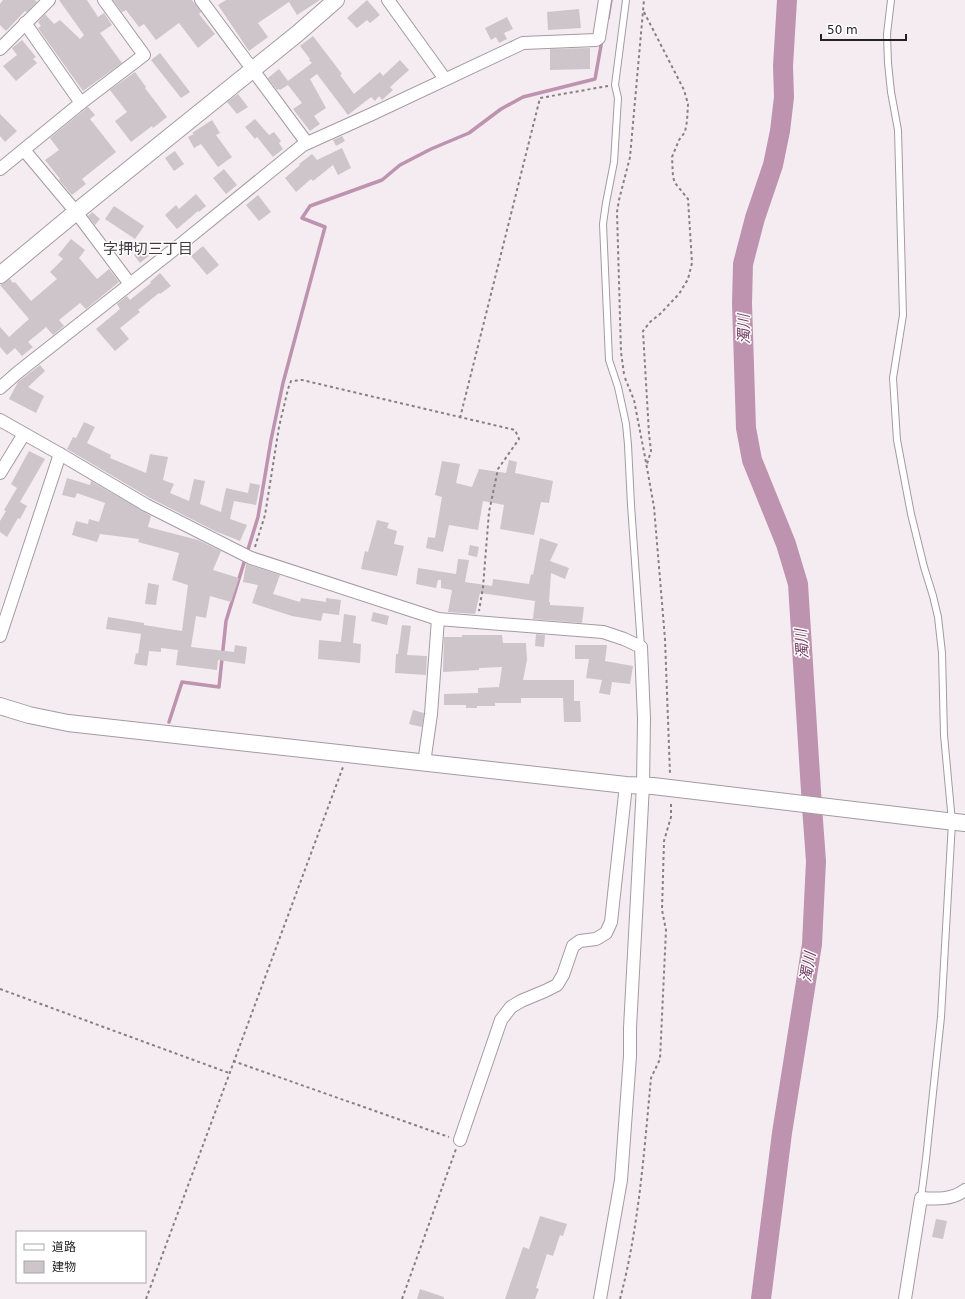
<svg xmlns="http://www.w3.org/2000/svg" width="965" height="1299" viewBox="0 0 965 1299" font-family="'DejaVu Sans','Noto Sans JP',sans-serif">
<rect width="100%" height="100%" fill="#f5ecf2"/>
<g fill="none" stroke-linecap="round" stroke-linejoin="round">
<g stroke="#bd93af" stroke-width="3.5">
<polyline points="608,18 611,0"/>
<polyline points="169,722 182,682 219,687 226,621 258,517 271,440 283,383 325,227 302,218 310,206 382,180 400,165 431,149 469,133 501,109 523,97 595,79 602,40"/>
</g>
<polyline stroke="#bd93af" stroke-width="20" points="761,1299 782,1133 812,944 816,861 812,807 798,584 786,544 752,460 746,428 742,303 743,264 755,218 773,165 780,131 784,97 783,66 787,0"/>
</g>
<g fill="#cdc5ca">
<polygon points="3,0 35,0 37,2 27,12 25,11 6,31 0,25 0,4"/>
<polygon points="59,0 87,0 98,17 104,13 112,25 100,33 122,63 83,91 38,28 41,26 38,22 45,14 54,24 60,20 80,39 84,35"/>
<polygon points="113,0 192,0 201,12 199,14 215,34 198,48 179,23 156,40 144,24 139,27 126,10 122,12"/>
<polygon points="226,0 320,0 297,15 289,2 258,23 268,37 249,51 218,5"/>
<polygon points="367,0 380,15 370,23 367,20 357,28 347,18"/>
<polygon points="579,9 581,28 548,30 547,12"/>
<polygon points="507,17 513,29 504,33 507,39 499,43 496,37 491,40 485,28"/>
<polygon points="313,36 342,74 340,75 354,94 380,72 383,76 400,60 409,70 390,87 393,90 382,100 379,96 375,101 371,97 348,115 317,74 310,79 326,108 314,116 320,124 310,131 293,109 302,103 288,85 280,90 279,89 277,90 268,78 279,69 288,81 312,63 309,60 310,59 300,46"/>
<polygon points="22,40 36,57 33,59 37,63 16,81 3,66 17,55 12,48"/>
<polygon points="590,48 590,69 550,70 550,49"/>
<polygon points="160,53 190,92 181,98 151,60"/>
<polygon points="135,72 146,87 145,88 167,117 153,128 152,126 131,142 115,121 127,112 110,90"/>
<polygon points="238,94 248,107 237,114 227,102"/>
<polygon points="88,107 95,115 90,119 116,152 82,179 86,184 72,195 59,180 60,179 45,160 59,150 50,138"/>
<polygon points="0,114 17,131 5,142 0,136"/>
<polygon points="255,119 269,135 274,132 281,141 279,143 283,149 273,157 257,137 255,139 245,127"/>
<polygon points="212,120 220,133 216,135 232,157 218,167 201,144 194,148 188,137 194,134 192,133"/>
<polygon points="342,136 345,141 336,146 333,140"/>
<polygon points="342,148 351,168 338,175 333,165 313,181 311,179 296,192 285,178 300,165 299,164 312,154 317,160"/>
<polygon points="175,151 184,164 174,171 165,158"/>
<polygon points="224,169 237,185 226,194 213,178"/>
<polygon points="196,194 206,206 199,212 198,211 177,229 165,215 176,205 179,209"/>
<polygon points="258,195 271,212 259,221 246,205"/>
<polygon points="114,206 144,226 135,239 105,219"/>
<polygon points="92,212 100,219 95,225 88,216"/>
<polygon points="71,239 85,250 79,258 97,279 109,269 119,282 86,309 80,303 59,320 64,326 53,335 46,327 28,342 33,347 22,356 15,348 7,355 0,347 0,327 9,337 29,319 0,285 10,279 13,283 15,282 31,301 57,279 50,272 63,259 58,255"/>
<polygon points="145,246 151,254 140,263 134,255"/>
<polygon points="203,246 219,265 207,275 191,256"/>
<polygon points="160,273 171,286 160,294 159,293 138,310 140,312 120,328 129,339 115,351 96,329 120,309 117,304 127,296 130,300 151,283 150,282"/>
<polygon points="40,365 45,371 28,387 44,396 36,413 9,399 18,382"/>
<polygon points="84,422 95,427 87,443 111,455 110,458 146,473 150,454 168,457 163,480 174,484 170,493 189,501 194,479 205,481 200,504 221,512 226,488 248,493 250,483 260,485 256,505 234,501 230,519 247,525 240,541 215,531 150,498 67,449 73,437 76,438"/>
<polygon points="29,451 45,459 20,502 27,506 20,519 18,518 7,537 0,532 0,521 6,511 4,510 17,488 11,484"/>
<polygon points="509,460 517,462 515,473 553,481 549,503 541,502 534,535 500,529 504,505 483,501 478,530 449,525 443,552 426,548 428,537 435,538 442,497 435,495 442,461 460,464 456,483 472,487 479,469 506,473"/>
<polygon points="67,478 90,485 91,481 151,516 148,527 198,540 221,551 213,570 239,578 231,602 210,596 206,618 196,616 191,647 234,652 235,645 247,647 245,664 218,660 217,670 176,665 178,650 161,648 161,652 149,651 147,666 134,664 136,653 138,654 141,634 106,629 108,617 144,623 144,625 182,631 188,585 172,580 179,553 138,542 139,539 100,534 97,542 72,535 76,521 88,524 89,519 99,522 105,503 77,493 75,498 62,495"/>
<polygon points="377,520 389,523 387,528 397,531 394,544 404,546 397,576 361,569 365,551 368,552"/>
<polygon points="540,538 558,544 550,561 569,568 565,579 551,573 549,602 550,602 550,605 584,607 582,623 533,619 535,601 480,593 475,614 448,612 452,590 441,588 441,580 438,580 436,588 416,584 418,568 456,574 458,559 469,560 465,582 492,586 493,579 529,584 531,574 533,575"/>
<polygon points="470,545 479,547 477,557 468,555"/>
<polygon points="246,564 280,575 273,594 300,602 301,598 326,602 326,598 341,600 339,615 323,613 321,621 292,616 252,603 258,585 243,582"/>
<polygon points="148,583 159,585 156,605 145,604"/>
<polygon points="373,612 389,616 387,625 371,621"/>
<polygon points="344,614 356,616 353,643 361,644 360,663 318,659 319,640 341,642"/>
<polygon points="402,625 411,626 407,655 427,656 426,675 395,673 396,654 398,654"/>
<polygon points="536,634 545,635 544,647 535,646"/>
<polygon points="462,635 502,635 503,643 526,643 527,660 523,680 574,680 574,701 580,701 581,722 564,722 563,698 521,698 521,703 495,703 495,706 477,706 477,708 466,708 466,705 444,705 444,694 478,693 478,688 499,687 502,667 479,668 479,670 443,672 444,637 462,637"/>
<polygon points="575,645 607,645 605,661 633,666 630,684 612,682 610,695 599,693 602,680 586,678 589,659 575,659"/>
<polygon points="413,710 424,713 422,727 409,724"/>
<polygon points="540,1216 567,1224 563,1236 560,1235 553,1256 547,1254 536,1288 539,1289 535,1299 505,1299 523,1247 529,1249"/>
<polygon points="936,1219 947,1221 943,1239 932,1237"/>
<polygon points="420,1289 444,1297 444,1299 417,1299"/>
</g>
<g fill="none" stroke-linecap="round" stroke-linejoin="round">
<g stroke="#a39ba0" stroke-width="8">
<g id="lane">
<polyline points="626,0 615,85 618,98 614,162 606,203 603,224 609,360 618,387 626,424 628,445 631,505 641,647"/>
<polyline points="891,0 887,34 888,63 891,92 898,130 903,315 893,378 897,440 911,514 924,567 933,596 938,617 942,653 944,735 952,822 941,1017 926,1159 921,1198"/>
</g>
</g>
<g stroke="#a39ba0" stroke-width="14">
<g id="street">
<polyline points="201,0 307,143"/>
<polyline points="388,0 445,79"/>
<polyline points="25,23 81,103"/>
<polyline points="0,49 49,0"/>
<polyline points="24,150 76,212 130,284"/>
<polyline points="0,169 81,103 144,55 104,0"/>
<polyline points="0,388 17,373 181,244 303,145 372,114 523,43 596,40 599,38 605,0"/>
<polyline points="0,420 60,454 146,505 251,558 438,619 603,632 624,639 641,647 644,719 643,785 630,1028 630,1056 621,1180 600,1299"/>
<polyline points="0,473 24,434"/>
<polyline points="0,636 60,454"/>
<polyline points="424,763 431,714 438,619"/>
<polyline points="460,1140 501,1020 511,1007 521,1001 545,991 557,985 563,975 573,946 580,941 596,939 606,933 611,922 626,785"/>
<path d="M905,1299L921,1198C936,1199 952,1200 965,1190"/>
</g>
</g>
<g stroke="#a39ba0" stroke-width="18">
<g id="secondary">
<polyline points="0,275 76,212 297,34 336,0"/>
<polyline points="0,706 29,715 68,723 626,785 653,786"/>
<polyline points="938,820 965,823"/>
</g>
</g>
<g stroke="#858083" stroke-width="2" stroke-dasharray="3 3" stroke-linecap="butt">
<polyline points="644,12 684,90 688,104 687,121 685,132 679,140 672,157 673,177 675,183 688,199 692,263 688,279 679,294 660,314 650,322 643,331 649,434 651,451 647,464"/>
<polyline points="624,374 621,352 617,212 619,200 630,157 644,0"/>
<polyline points="625,378 634,400 645,457 654,507 665,639 670,774"/>
<polyline points="460,418 540,98 608,86"/>
<polyline points="255,547 265,515 279,427 288,389 291,381 302,380 515,430 519,439 498,469 489,512 483,587 479,611"/>
<polyline points="0,989 229,1073"/>
<polyline points="233,1061 449,1137"/>
<polyline points="146,1299 343,767"/>
<polyline points="402,1299 456,1149"/>
<path d="M620,1299C639,1227 644,1152 651,1078L660,1059L666,930L662,910L664,841L671,817V801"/>
</g>
<use href="#lane" stroke="#fff" stroke-width="6"/>
<use href="#street" stroke="#fff" stroke-width="12"/>
<use href="#secondary" stroke="#fff" stroke-width="16"/>
<g stroke="#a39ba0" stroke-width="18" stroke-linecap="butt">
<polyline id="secondary-bridge" points="653,786 938,820"/>
</g>
<use href="#secondary-bridge" stroke="#fff" stroke-width="16"/>
</g>
<g text-anchor="middle" dominant-baseline="central" stroke-width="3" stroke-linejoin="round" paint-order="stroke">
<g font-size="15" fill="#413a3e" stroke="#fff">
<text x="148" y="249">字押切三丁目</text>
</g>
<g font-size="15" font-style="italic" fill="#743d64" stroke="#fff">
<text transform="translate(744 329) rotate(-91)">濁川</text>
<text transform="translate(802 644) rotate(-94)">濁川</text>
<text transform="translate(808 967) rotate(-81)">濁川</text>
</g>
</g>
<rect x="16" y="1231" width="130" height="52" fill="#ffffff" stroke="#a8a7a7"/>
<rect x="24" y="1244" width="20" height="6" fill="#ffffff" stroke="#a8a7a7"/>
<text x="52" y="1251" font-size="12" fill="#252224">道路</text>
<rect x="24" y="1261" width="20" height="12" fill="#cdc5ca" stroke="#a8a7a7"/>
<text x="52" y="1271" font-size="12" fill="#252224">建物</text>
<path d="M821 34v6h85v-6" fill="none" stroke="#252224" stroke-width="2"/>
<text x="827" y="34" font-size="12" fill="#252224" stroke="#ffffff" stroke-width="3" paint-order="stroke">50 m</text>
</svg>
